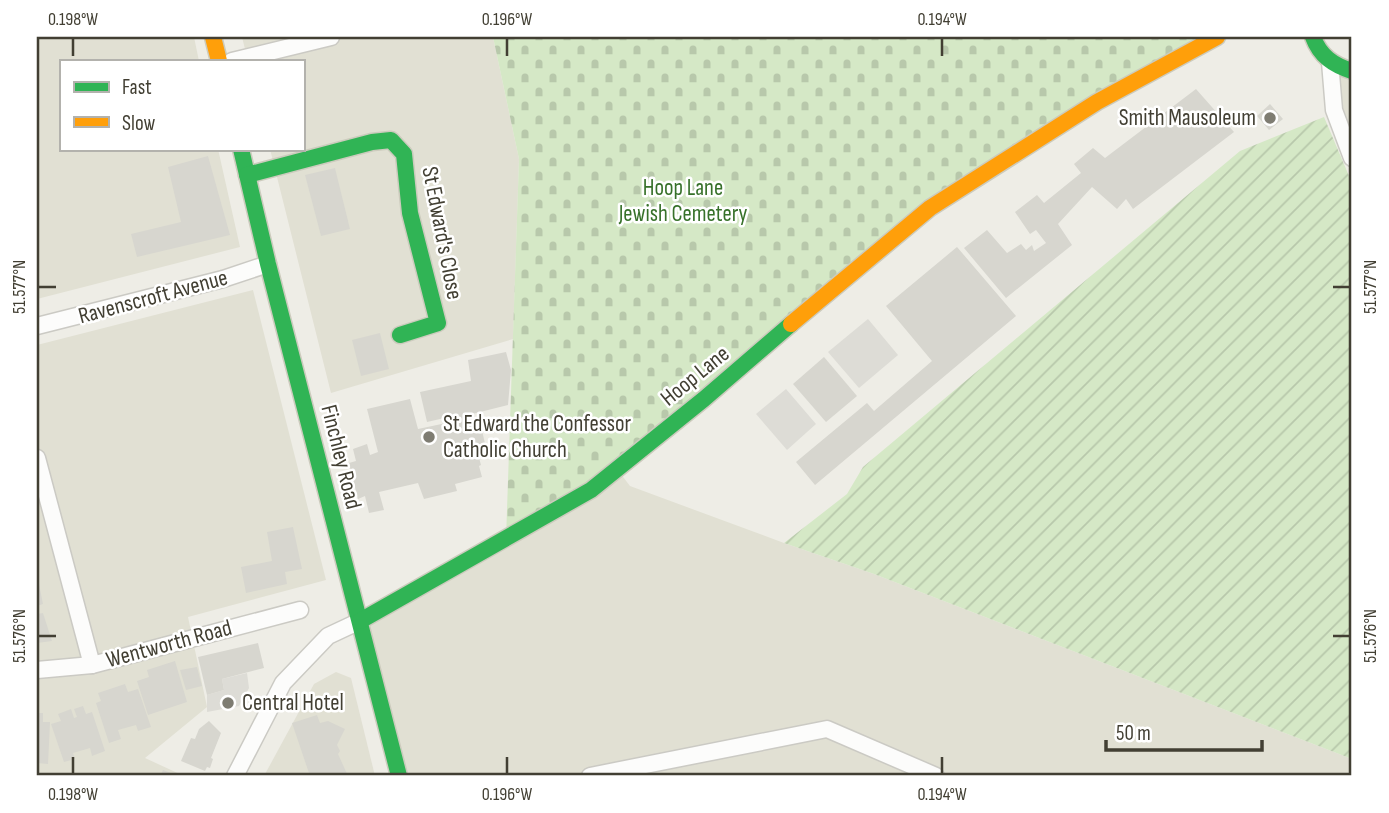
<svg xmlns="http://www.w3.org/2000/svg" width="1389" height="813" viewBox="0 0 1389 813" font-family="'Sofia Sans Condensed',sans-serif">
<defs>
<pattern id="cemetery-stones" width="16" height="16" patternUnits="userSpaceOnUse" patternTransform="scale(1.75)"><rect width="16" height="16" fill="#d5e8c6"/><path d="M2 7V4a2 2 0 0 1 4 0v3zM10 15v-3a2 2 0 0 1 4 0v3z" fill="#b8c8ab"/></pattern>
<pattern id="garden-furrows" width="10" height="10" patternUnits="userSpaceOnUse" patternTransform="scale(1.75)"><rect width="10" height="10" fill="#d5e8c6"/><path d="M-1 1l2-2M0 10L10 0M9 11l2-2" fill="none" stroke="#b8c8ab"/></pattern>
</defs>
<rect width="100%" height="100%" fill="#eeede6"/>
<g fill="#e1e0d3">
<polygon points="37,37 194,37 199,61 61,61 61,149 218,149 240,247 37,299"/>
<polygon points="242,37 493,37 519,159 513,339 331,393 270,149 303,149 303,61 248,61"/>
<polygon points="1330,62 1352,71 1352,158"/>
<polygon points="253,290 326,580 188,617 207,707 145,758 184,776 37,776 37,345"/>
<polygon points="617,469 630,486 784,543 874,574 1352,759 1352,776 399,776 360,621"/>
<polygon points="336,672 351,678 375,776 264,776 314,684"/>
</g>
<polygon fill="url(#cemetery-stones)" points="493,37 1217,37 930,208 704,399 506,539 519,159"/>
<polygon fill="url(#garden-furrows)" points="1324,117 1352,183 1352,759 874,574 784,543 847,494 863,467 1240,151"/>
<g fill="#dddcd6">
<polygon points="868,319 898,355 859,388 828,352"/>
<polygon points="786,389 816,424 787,450 756,414"/>
<polygon points="247,673 249,688 239,706 207,712 207,695 224,690 222,679"/>
</g>
<g fill="#d7d6cf">
<polygon points="1196,89 1234,132 1133,209 1126,199 1117,209 1092,187 1058,224 1072,245 1006,298 964,248 987,230 1007,253 1021,244 1026,250 1032,245 1034,251 1046,243 1036,230 1030,234 1015,212 1037,195 1044,203 1081,173 1074,164 1093,148 1105,158"/>
<polygon points="1270,104 1283,119 1269,130 1257,116"/>
<polygon points="208,156 230,235 137,257 131,234 181,222 168,167"/>
<polygon points="335,168 350,229 321,236 305,175"/>
<polygon points="957,247 1016,316 815,485 796,462 867,403 874,411 932,361 886,306"/>
<polygon points="380,333 389,369 361,376 352,340"/>
<polygon points="506,352 511,370 508,405 464,416 466,424 480,422 487,452 478,454 481,465 479,466 482,477 455,484 457,491 424,499 418,483 379,492 384,510 369,513 365,496 358,499 349,463 356,461 353,449 367,444 370,455 378,452 367,409 410,399 418,429 451,422 452,428 455,427 453,416 427,422 420,392 471,381 468,360"/>
<polygon points="824,357 857,396 826,422 793,384"/>
<polygon points="293,527 302,569 285,572 287,584 246,593 241,567 272,561 267,532"/>
<polygon points="37,574 43,604 37,606"/>
<polygon points="43,613 52,641 37,643 37,614"/>
<polygon points="258,643 264,668 222,679 224,690 207,695 198,657"/>
<polygon points="175,661 187,702 148,715 137,681 149,677 147,670"/>
<polygon points="197,667 202,686 186,690 180,670"/>
<polygon points="125,684 128,692 138,689 151,727 138,731 136,725 118,730 121,739 109,743 96,703 101,701 98,693"/>
<polygon points="83,706 86,714 92,712 105,751 92,756 90,748 73,753 75,759 64,762 51,724 61,721 58,714 71,709 74,718 77,717 74,709"/>
<polygon points="37,713 43,713 43,722 50,722 48,764 37,763"/>
<polygon points="317,715 320,723 328,721 345,729 337,745 340,751 338,754 348,776 310,776 292,723"/>
<polygon points="209,721 221,733 211,758 213,759 210,768 207,767 205,771 181,761 191,738 195,739 199,729"/>
<polygon points="163,770 179,776 160,776"/>
</g>
<g fill="none" stroke-linecap="round" stroke-linejoin="round">
<g stroke="#cbcac4" stroke-width="19">
<g id="street">
<polyline points="232,61 331,37"/>
<polyline points="1330,62 1334,110 1352,158"/>
<polyline points="37,326 223,279 268,264"/>
<polyline points="37,458 92,665"/>
<polyline points="37,670 92,665 300,610"/>
<polyline points="235,776 283,683 328,636 360,621"/>
<polyline points="590,776 827,729 936,776"/>
</g>
</g>
<g stroke="#cccbbd" stroke-width="19">
<g id="fast">
<path d="M1313,37C1320,56 1333,65 1352,71"/>
<polyline points="241,149 268,264 399,776"/>
<polyline points="247,175 372,142 391,140 404,154 410,213 438,323 400,335"/>
<polyline points="360,621 591,490 704,399 791,324"/>
</g>
</g>
<g stroke="#cccbbd" stroke-width="19">
<g id="slow">
<polyline points="213,37 219,61"/>
<polyline points="791,324 930,208 1097,102 1217,37"/>
</g>
</g>
<use href="#street" stroke="#fcfcfb" stroke-width="16"/>
<use href="#fast" stroke="#30b455" stroke-width="16"/>
<use href="#slow" stroke="#ff9f0a" stroke-width="16"/>
</g>
<path fill="none" stroke="#423f33" stroke-width="2.5" d="M73,38V56M507,38V56M942,38V56M38,287H56M1333,287H1350M38,636H56M1333,636H1350M73,757V774M507,757V774M942,757V774"/>
<g fill="#7e7c72" stroke="#fff" stroke-width="2.5">
<circle cx="1270" cy="118" r="7"/>
<circle cx="429" cy="437" r="7"/>
<circle cx="228" cy="703" r="7"/>
</g>
<g text-anchor="middle" dominant-baseline="central" stroke-width="5" stroke-linejoin="round" paint-order="stroke">
<g font-size="23" fill="#423f33" stroke="#fff" text-anchor="start">
<text x="1256" y="118" text-anchor="end">Smith Mausoleum</text>
<text x="443" y="424">St Edward the Confessor<tspan x="443" dy="26">Catholic Church</tspan></text>
<text x="242" y="703">Central Hotel</text>
</g>
<g font-size="23" fill="#37712a" stroke="#fff">
<text x="683" y="188">Hoop Lane<tspan x="683" dy="26">Jewish Cemetery</tspan></text>
</g>
<g font-size="23" fill="#423f33" stroke="#fff">
<text transform="translate(442 233) rotate(79)">St Edward's Close</text>
<text transform="translate(153 297) rotate(-15)">Ravenscroft Avenue</text>
<text transform="translate(695 376) rotate(-39)">Hoop Lane</text>
<text transform="translate(341 457) rotate(76)">Finchley Road</text>
<text transform="translate(169 644) rotate(-15)">Wentworth Road</text>
</g>
</g>
<rect width="1389" height="813" fill="none" stroke="#ffffff" stroke-width="77"/>
<rect x="60" y="60" width="245" height="91" fill="#ffffff" stroke="#b3b2ad" stroke-width="2"/>
<rect x="74" y="82" width="35" height="10" fill="#30b455" stroke="#b3b2ad" stroke-width="2"/>
<text x="122" y="94" font-size="21" fill="#423f33">Fast</text>
<rect x="74" y="117" width="35" height="10" fill="#ff9f0a" stroke="#b3b2ad" stroke-width="2"/>
<text x="122" y="130" font-size="21" fill="#423f33">Slow</text>
<path d="M1106 740v10h156v-10" fill="none" stroke="#423f33" stroke-width="3.5"/>
<text x="1116" y="740" font-size="21" fill="#423f33" stroke="#ffffff" stroke-width="5" paint-order="stroke">50 m</text>
<rect x="38" y="38" width="1312" height="736" fill="none" stroke="#423f33" stroke-width="2.5"/>
<g font-size="18" text-anchor="middle" fill="#423f33">
<text x="73" y="25">0.198°W</text>
<text x="507" y="25">0.196°W</text>
<text x="942" y="25">0.194°W</text>
<text transform="translate(19 287) rotate(-90)" y="6">51.577°N</text>
<text transform="translate(1370 287) rotate(-90)" y="6">51.577°N</text>
<text transform="translate(19 636) rotate(-90)" y="6">51.576°N</text>
<text transform="translate(1370 636) rotate(-90)" y="6">51.576°N</text>
<text x="73" y="800">0.198°W</text>
<text x="507" y="800">0.196°W</text>
<text x="942" y="800">0.194°W</text>
</g>
</svg>
